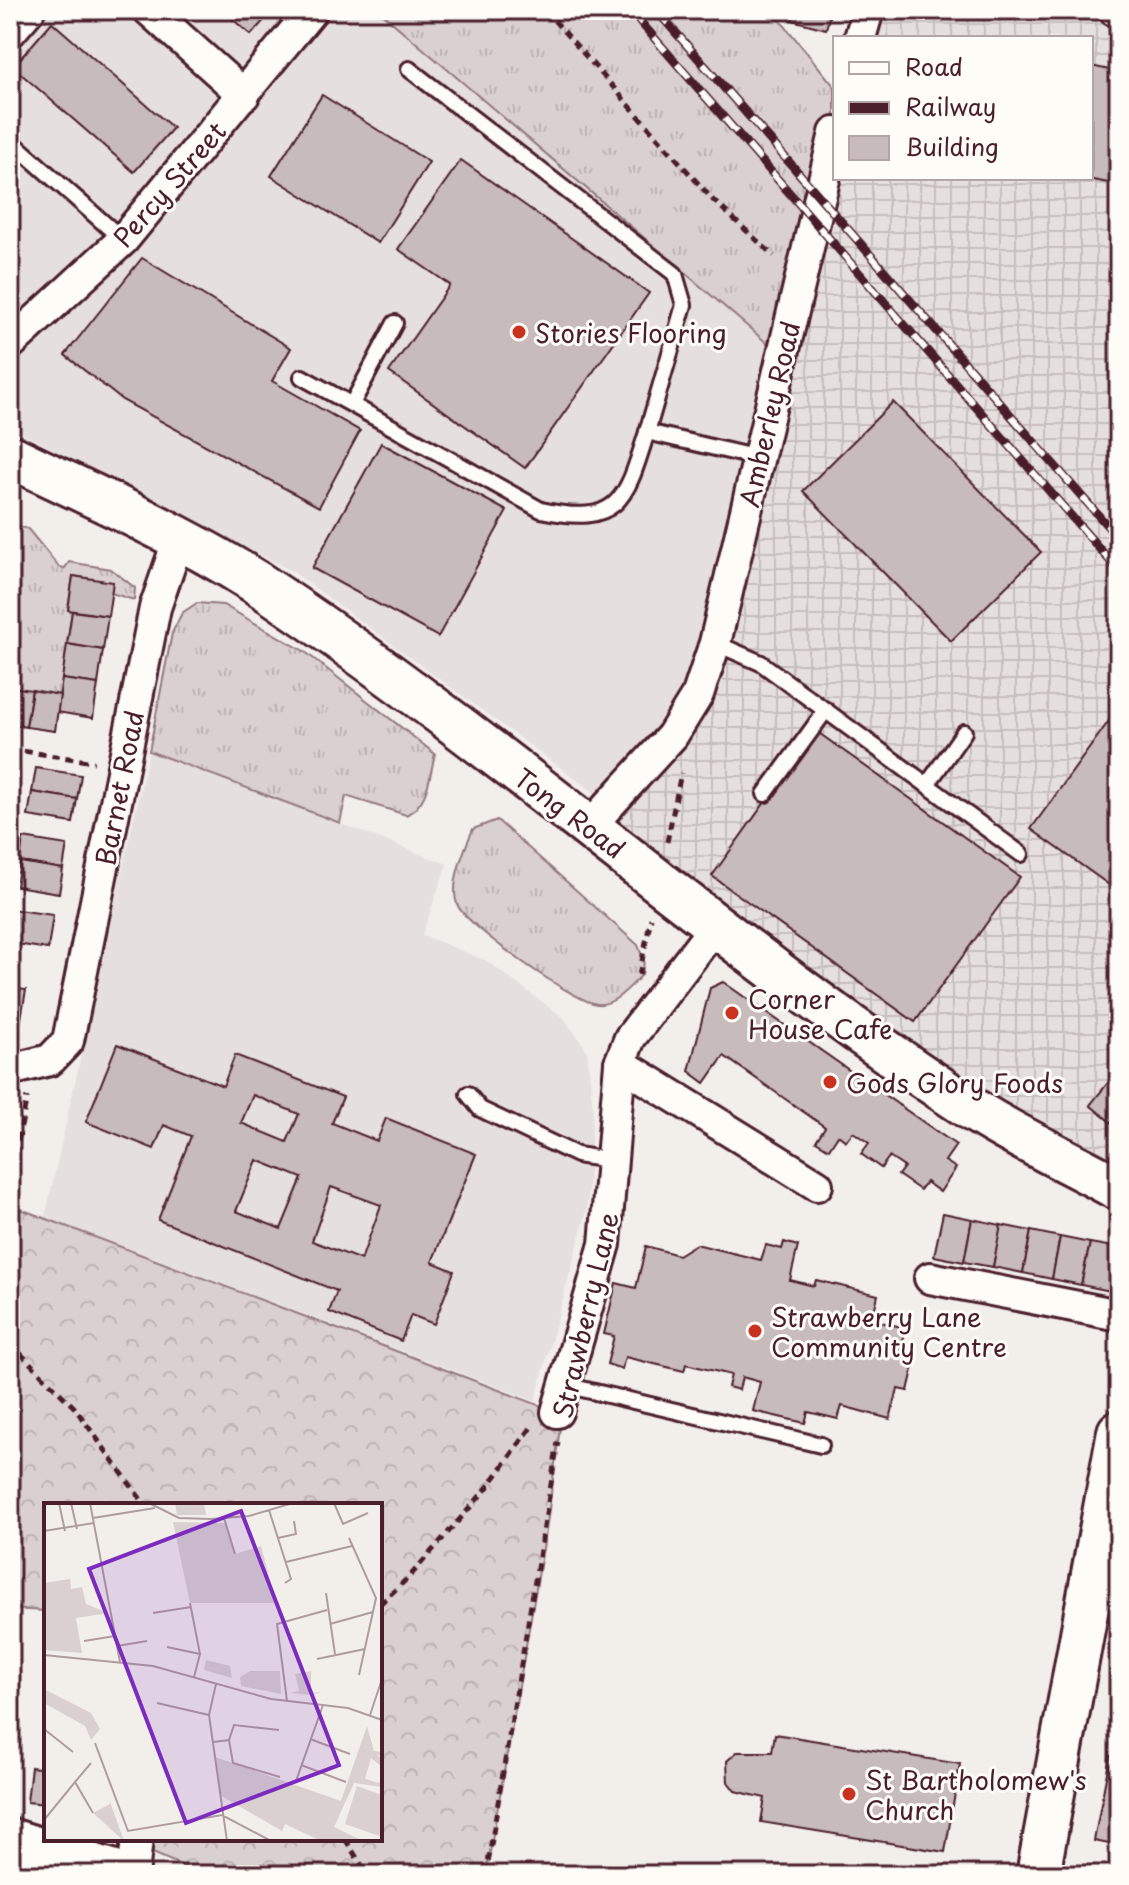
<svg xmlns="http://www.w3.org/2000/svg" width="1129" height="1885" viewBox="0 0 1129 1885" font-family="'Playpen Sans',sans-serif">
<defs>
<pattern id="industrial-grid" width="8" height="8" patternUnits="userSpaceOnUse" patternTransform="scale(2)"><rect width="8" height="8" fill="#e5dfdd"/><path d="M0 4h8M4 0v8" fill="none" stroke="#c6bfbe"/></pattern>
<pattern id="grass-tufts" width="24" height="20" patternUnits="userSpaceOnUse" patternTransform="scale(2)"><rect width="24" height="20" fill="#d9d0cf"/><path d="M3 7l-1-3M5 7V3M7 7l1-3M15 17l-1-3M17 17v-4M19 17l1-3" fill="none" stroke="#bcb2b2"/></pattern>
<pattern id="forest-crowns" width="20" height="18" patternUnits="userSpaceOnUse" patternTransform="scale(2)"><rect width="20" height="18" fill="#d9d0cf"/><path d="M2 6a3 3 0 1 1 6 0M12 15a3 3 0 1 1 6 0" fill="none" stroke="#bcb2b2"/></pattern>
</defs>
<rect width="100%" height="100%" fill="#f2efeb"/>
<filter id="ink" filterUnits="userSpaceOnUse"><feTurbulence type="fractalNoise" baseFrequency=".0125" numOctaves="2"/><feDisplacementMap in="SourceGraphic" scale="16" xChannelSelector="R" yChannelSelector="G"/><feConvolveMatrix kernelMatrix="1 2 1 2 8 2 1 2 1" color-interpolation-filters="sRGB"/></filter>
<g filter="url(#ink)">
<g fill="#e5dfdd">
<polygon points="10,10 378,10 782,356 715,643 610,804 292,571 10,427"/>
<polygon points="149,751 447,864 422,935 485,960 564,1018 587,1050 593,1109 587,1210 535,1401 45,1217"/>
</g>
<polygon fill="url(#industrial-grid)" points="868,10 1119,10 1119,1189 589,827 698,694 835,178 1091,178 1091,38 860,38"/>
<g fill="url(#grass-tufts)" stroke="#92787d" stroke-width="2">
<polygon points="378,10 772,10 835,87 835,133 782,356"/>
<polygon points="10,523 28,529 59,567 65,568 69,562 111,569 135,588 134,600 111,593 112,582 73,576 68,609 72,611 60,695 10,687"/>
<path d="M197,603L223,605L304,651L435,754C429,777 429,804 406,815L346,796L340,823L149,751L172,633L182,613Z"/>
<path d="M497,820L638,945L644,961L642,975C630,986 615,1006 597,1004C574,1002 467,926 458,906C448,886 465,848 473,829Z"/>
</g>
<polygon fill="url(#forest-crowns)" stroke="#92787d" stroke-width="2" points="10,1205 557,1412 560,1427 546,1531 486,1875 204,1875 136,1846 137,1839 380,1839 380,1505 46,1505 46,1611 10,1609"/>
<g fill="#c8bbbb" stroke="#4a1f2b" stroke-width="2" fill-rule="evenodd">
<polygon points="222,10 273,10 251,35"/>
<polygon points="795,10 831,10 826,29 792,20"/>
<polygon points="52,22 173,128 134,172 13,67"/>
<polygon points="1091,66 1119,72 1119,185 1082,178 1091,178"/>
<polygon points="322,95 429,162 378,243 271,176"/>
<polygon points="461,160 649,293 525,468 389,372 450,285 398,249"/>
<polygon points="142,258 291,348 272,381 360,431 319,507 122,400 65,355"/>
<polygon points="893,402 1041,552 951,641 803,491"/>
<polygon points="381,443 507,511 438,637 312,568"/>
<polygon points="73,576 113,582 108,616 68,610"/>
<polygon points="72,611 108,616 103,650 67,644"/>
<polygon points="67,644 103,650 98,684 62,679"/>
<polygon points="62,679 98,684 93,718 57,712"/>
<polygon points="10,687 32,690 26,727 10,724"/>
<polygon points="32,690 60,695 55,731 26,727"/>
<polygon points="1119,707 1119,892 1031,829"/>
<polygon points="816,731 1020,877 915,1022 712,876"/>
<polygon points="36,768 81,775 77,799 32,792"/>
<polygon points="32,792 77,799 73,823 28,816"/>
<polygon points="23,838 67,845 63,869 20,862"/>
<polygon points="20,862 63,869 59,893 16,886"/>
<polygon points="10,909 53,915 48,949 10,943"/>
<polygon points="723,982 956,1145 945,1161 956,1168 940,1192 926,1182 920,1190 898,1175 904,1167 889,1157 881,1168 861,1154 869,1143 853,1132 846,1141 838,1135 829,1149 816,1141 825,1127 724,1056 705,1083 689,1071 710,988"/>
<polygon points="10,983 11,988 26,990 20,1024 10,1022"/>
<path d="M117,1044L223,1086L235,1055L343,1097L332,1123L377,1141L386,1118L476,1154L432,1262L454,1271L434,1324L411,1315L401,1341L329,1312L337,1291L158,1220L191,1136L164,1125L154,1149L86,1122ZM253,1095L299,1114L287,1142L241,1123ZM257,1160L302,1178L281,1229L236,1211ZM331,1187L381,1205L361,1260L312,1241Z"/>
<polygon points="1119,1069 1119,1129 1090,1105"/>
<polygon points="943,1213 972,1219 964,1262 934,1256"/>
<polygon points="972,1219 1001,1225 993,1267 964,1262"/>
<polygon points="1001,1225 1031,1231 1023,1273 993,1267"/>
<polygon points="1031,1231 1060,1237 1052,1279 1023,1273"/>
<polygon points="1060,1237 1090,1243 1081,1285 1052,1279"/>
<polygon points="784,1242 798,1246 790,1280 814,1286 816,1280 878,1295 872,1320 906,1328 900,1353 916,1357 908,1391 898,1389 890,1419 842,1406 838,1419 808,1412 805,1423 753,1411 760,1382 742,1377 739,1390 728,1387 731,1375 686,1364 684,1371 625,1357 622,1369 607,1364 614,1336 604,1334 616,1283 636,1288 646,1246 678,1255 696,1244 761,1260 766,1245 782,1249"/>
<polygon points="1090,1243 1119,1248 1111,1291 1081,1285"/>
<polygon points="775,1734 960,1764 945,1852 761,1822 765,1798 735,1791 728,1782 727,1761 737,1752 772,1752"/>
<polygon points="1110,1756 1119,1757 1119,1846 1094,1841"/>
<polygon points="31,1767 46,1769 46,1804 27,1802"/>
</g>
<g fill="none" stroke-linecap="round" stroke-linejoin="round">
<g stroke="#4a1f2b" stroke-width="20">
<g id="lane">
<polyline points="409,69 675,274 684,305 647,432"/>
<polyline points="10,140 123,240"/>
<path d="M302,377L541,510C620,527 626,499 647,432L758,458"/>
<polyline points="352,404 395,323"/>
<polyline points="715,643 761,663 1021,854"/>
<polyline points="927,785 964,732"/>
<polyline points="765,794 826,710"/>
<polyline points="468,1094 480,1109 577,1155 615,1161"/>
<polyline points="565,1385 821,1445"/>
</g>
</g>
<g stroke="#4a1f2b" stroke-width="36">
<g id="street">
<polyline points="149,10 244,95"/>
<polyline points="1114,10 1119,11"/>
<polyline points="10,32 29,10"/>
<polyline points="860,38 868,10"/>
<polyline points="10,344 123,240 312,10"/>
<polyline points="589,827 672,736 698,694 715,643 835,133"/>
<polyline points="620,1063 817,1185"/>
<polyline points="10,1070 50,1060 68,1041 155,608 179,538"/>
<polyline points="930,1278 1119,1315"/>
<polyline points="557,1412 605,1244 620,1063 630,1038 716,925"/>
<polyline points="133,1875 137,1839"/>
</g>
</g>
<g stroke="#4a1f2b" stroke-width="48">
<g id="secondary">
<path d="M10,456C100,500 193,539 277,596C510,753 720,943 955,1098C1006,1133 1065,1159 1119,1189"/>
<polyline points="10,1840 125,1875"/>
<polyline points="1038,1875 1119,1432"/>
</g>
</g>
<g stroke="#4a1f2b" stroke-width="5" stroke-dasharray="8 6" stroke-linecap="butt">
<polyline points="545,10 713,200 774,256"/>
<polyline points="10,749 94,762"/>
<polyline points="667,842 681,773"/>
<polyline points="639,975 651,918"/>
<polyline points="10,1182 27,1097"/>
<polyline points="10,1343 74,1407 145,1505"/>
<polyline points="380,1604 410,1576 487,1488 533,1425"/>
<polyline points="345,1839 368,1875"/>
<polyline points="486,1875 558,1442"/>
</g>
<use href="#lane" stroke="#fdfcf7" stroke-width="14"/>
<use href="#street" stroke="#fdfcf7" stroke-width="30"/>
<use href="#secondary" stroke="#fdfcf7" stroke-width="42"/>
<g stroke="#4a1f2b" stroke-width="9">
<g id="rail">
<polyline points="630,10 1119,571"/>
<polyline points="656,10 1119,539"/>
</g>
</g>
<use href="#rail" stroke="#fdfcf7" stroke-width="6" stroke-dasharray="18" stroke-linecap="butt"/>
</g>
</g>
<g fill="#c8321e" stroke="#fdfcf7" stroke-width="3">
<circle cx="519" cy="332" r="8"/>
<circle cx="732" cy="1013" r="8"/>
<circle cx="830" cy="1082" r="8"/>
<circle cx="755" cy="1331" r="8"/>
<circle cx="849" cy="1794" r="8"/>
</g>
<g text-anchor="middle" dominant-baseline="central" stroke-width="6" stroke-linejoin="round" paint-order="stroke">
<g font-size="26" fill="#4a1f2b" stroke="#fdfcf7">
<text transform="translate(169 184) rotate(-49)">Percy Street</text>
<text transform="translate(769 414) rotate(-77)">Amberley Road</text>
<text transform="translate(119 788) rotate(-79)">Barnet Road</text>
<text transform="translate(570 813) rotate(37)">Tong Road</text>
<text transform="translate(585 1315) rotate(-77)">Strawberry Lane</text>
</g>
<g font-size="26" fill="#4a1f2b" stroke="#fdfcf7" text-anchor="start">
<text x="535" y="332">Stories Flooring</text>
<text x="748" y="998">Corner<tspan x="748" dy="30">House Cafe</tspan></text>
<text x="846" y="1082">Gods Glory Foods</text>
<text x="771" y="1316">Strawberry Lane<tspan x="771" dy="30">Community Centre</tspan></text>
<text x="865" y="1779">St Bartholomew's<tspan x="865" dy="30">Church</tspan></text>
</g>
</g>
<g transform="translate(44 1503)">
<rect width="338" height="338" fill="#f2efeb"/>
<path d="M162,157L186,163L188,175L160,167ZM206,168H236L237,191L197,183L196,174ZM267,168V190L277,189L268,192L246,190L255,188L251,171ZM0,186L47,210L56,226L47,237L41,223L0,200ZM323,223L330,248L337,249L338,254L332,251L338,256V264L327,255L321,276L335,280L338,274V284L310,280L290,324L319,338H277L241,321L238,328L176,292L171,254L297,298ZM65,296L80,338L49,310L66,301Z" fill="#d9d0cf"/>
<path d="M129,19L181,20L191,51L217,43L232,100H146ZM26,76L27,86L38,84L42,101L64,110L32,115L38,150L0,147V80Z" fill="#d9d0cf"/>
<path d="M131,0H160L162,12H133Z" fill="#d9d0cf"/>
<path d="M313,283L338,292V334L301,321Z" fill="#d9d0cf"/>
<path fill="none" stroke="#af9c9e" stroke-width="2" d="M15,0L21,28M27,0L33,26M46,0L76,159M105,0L135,15L167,16L205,13L249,0M290,0L299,21L324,10M225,7L247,76L241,80M49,15L111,5M180,15L191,51M0,28L50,20M234,35L252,31L250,18M305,35L332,95L315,172M242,59L308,43M282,90L291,151M146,100L156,151L150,174M109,110L147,104M286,121L329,109M40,138L71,133M73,143L103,138M123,144L156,151M0,152L109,163L227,196L304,205L338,217M273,156L321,146M172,181L165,212L183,338M243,198L233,121L283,107M113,200L165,212M326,212L338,176M0,226L29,249M266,236L306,251M185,237L189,260L236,274M169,239L185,237L190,222L235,227M51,240L84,328L178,312L227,338M257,262L302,279M252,278L279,202M31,279L47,260M0,317L31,279L49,310"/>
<path fill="#7b2cbf" fill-opacity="0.15" stroke="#7b2cbf" stroke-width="4" d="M197,8L295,262L142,320L45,66Z"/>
<rect width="338" height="338" fill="none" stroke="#4a1f2b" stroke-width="4"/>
</g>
<rect width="1129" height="1885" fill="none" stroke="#fdfcf7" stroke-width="40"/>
<rect x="20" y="20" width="1089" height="1845" fill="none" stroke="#4a1f2b" stroke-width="3" filter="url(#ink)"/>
<rect x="833" y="36" width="260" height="144" fill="#fdfcf7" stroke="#b5a4a5" stroke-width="2"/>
<rect x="849" y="62" width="40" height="12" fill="#fdfcf7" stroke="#b5a4a5" stroke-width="2"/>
<text x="905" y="76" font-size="24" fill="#4a1f2b">Road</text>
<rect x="849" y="102" width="40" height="12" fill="#4a1f2b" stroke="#b5a4a5" stroke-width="2"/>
<text x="905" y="116" font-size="24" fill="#4a1f2b">Railway</text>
<rect x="849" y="136" width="40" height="24" fill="#c8bbbb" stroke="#b5a4a5" stroke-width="2"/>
<text x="905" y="156" font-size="24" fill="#4a1f2b">Building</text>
</svg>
